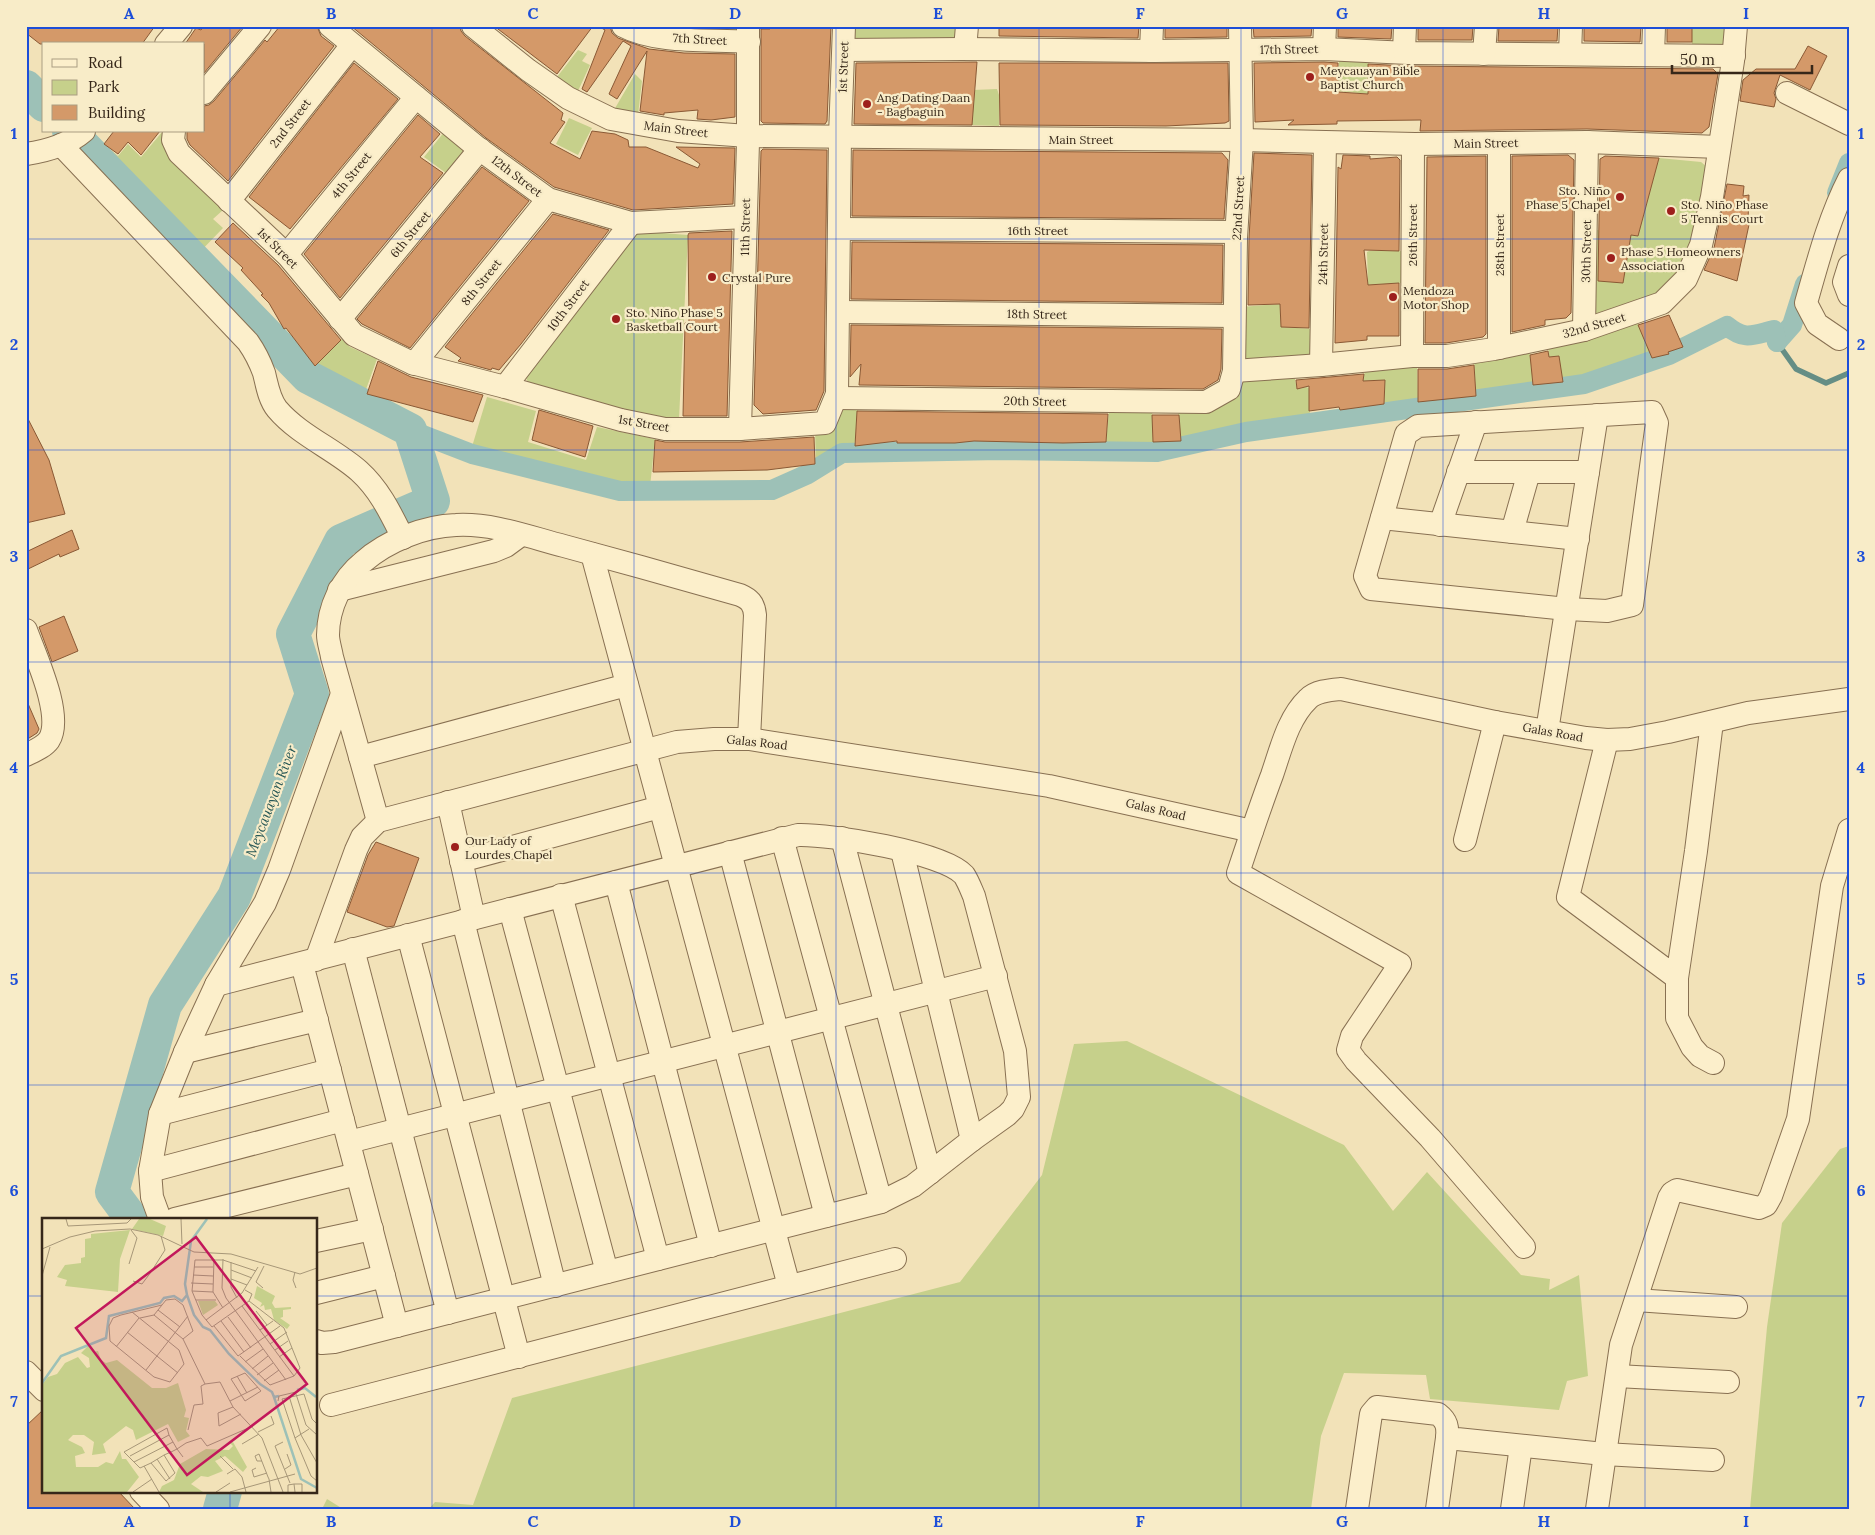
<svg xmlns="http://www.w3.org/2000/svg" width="1875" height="1535" viewBox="0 0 1875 1535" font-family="Lora,serif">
<rect width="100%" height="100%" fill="#f2e2b8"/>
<g fill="#c6d08b">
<polygon points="707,26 742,26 743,34 707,32"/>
<polygon points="853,26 959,26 959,36 951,44 852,44"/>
<polygon points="1692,26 1727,26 1727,41 1717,51 1692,48"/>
<polygon points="578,50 587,54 582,61 590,65 578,91 557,77"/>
<polygon points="1339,59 1368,60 1368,94 1338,91"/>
<polygon points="635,74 642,81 638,115 614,110"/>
<polygon points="997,89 999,95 999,126 972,125 973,90"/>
<polygon points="569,118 592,128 578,155 556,144"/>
<polygon points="163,131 223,210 213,219 223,228 195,257 90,149 101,142 118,156 128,144 141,157"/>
<polygon points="445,131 472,151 450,176 424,157"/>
<polygon points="1659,158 1701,162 1707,167 1687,257 1678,272 1658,296 1590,321 1597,230 1638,236"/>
<polygon points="650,232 688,235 679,419 664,421 528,382 525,376 631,236 639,233"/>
<polygon points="1369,251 1404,251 1404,283 1368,285 1367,252"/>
<polygon points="1280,304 1281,327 1314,329 1316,355 1242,361 1241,307"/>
<polygon points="1634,320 1638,324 1656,367 1585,382 1565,385 1549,357 1548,348"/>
<polygon points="342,339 350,347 377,359 364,395 335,387 311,370"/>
<polygon points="1530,351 1533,385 1476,396 1474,361"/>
<polygon points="1417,362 1418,402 1384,404 1385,380 1363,381 1365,370"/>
<polygon points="1294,374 1297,389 1306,387 1309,388 1310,419 1181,441 1178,410 1239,377"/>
<polygon points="487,397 536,411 528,442 586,460 597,427 655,439 650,487 619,488 471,450"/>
<polygon points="841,405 858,407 854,451 841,452 816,465 815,429"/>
<polygon points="1109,410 1152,410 1153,442 1106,442"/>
<polygon points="1127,1041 1344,1145 1393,1211 1427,1172 1521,1275 1550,1279 1549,1290 1579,1275 1588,1376 1567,1381 1559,1410 1430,1399 1426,1375 1344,1373 1321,1436 1311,1509 429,1509 435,1502 473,1505 512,1398 960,1282 1042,1175 1074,1044"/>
<polygon points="1849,1146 1849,1509 1750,1509 1767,1327 1782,1223 1840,1149"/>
<polygon points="327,1499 343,1509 322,1509"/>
</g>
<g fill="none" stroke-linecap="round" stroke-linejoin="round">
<polyline stroke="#658e85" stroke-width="5.5" points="1777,342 1796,369 1826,383 1849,373"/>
<g stroke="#9dc1b7" stroke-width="20">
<polyline points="1837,193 1849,163"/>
<polyline points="1777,342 1792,325 1805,284"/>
<path d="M410,430L472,454L620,491L772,490L808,474L842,453L1000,450L1157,452L1246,432L1584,384L1669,355L1727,326C1745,341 1753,335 1774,330L1777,342"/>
</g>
<g stroke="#9dc1b7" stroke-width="34">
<polyline points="26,87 44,105"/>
<polyline points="69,131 308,377 410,430 433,501 341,541 293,634 312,694 234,897 165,1005 112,1192 132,1219"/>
<polyline points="220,1509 225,1491"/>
</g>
</g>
<g fill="#d49969" stroke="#8a5935">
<polygon points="26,26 155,26 142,44 40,44 26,33"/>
<polygon points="204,26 243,26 204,73 204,44 185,44 196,28 201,30"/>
<polygon points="280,26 317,26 321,36 334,46 228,181 190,145 187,139 187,131 204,131 204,106 209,105 214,101 265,40 267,42"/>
<polygon points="351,26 460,26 461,31 465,36 563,113 561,120 565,122 550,143 580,159 592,131 615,134 628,140 629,147 646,147 698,168 700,164 676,147 735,148 733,204 633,210 554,187 486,138"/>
<polygon points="494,26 593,26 557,74"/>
<polygon points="598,26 610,26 612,33 618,38 649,49 684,53 735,54 735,117 711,120 697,119 698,110 664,113 664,115 640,111 647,51 617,99 609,94 631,46 623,41 587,92 582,89 605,30"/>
<polygon points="770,26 831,26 827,121 825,124 763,123 761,121 761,29 770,29"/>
<polygon points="999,26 1139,26 1138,38 999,36"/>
<polygon points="1165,26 1227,26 1227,37 1165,38"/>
<polygon points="1253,26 1312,26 1311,36 1254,37"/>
<polygon points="1338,26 1392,26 1391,39 1338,37"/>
<polygon points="1418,26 1473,26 1472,40 1418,40"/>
<polygon points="1499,26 1558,26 1557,41 1498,41"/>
<polygon points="1584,26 1641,26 1640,42 1584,41"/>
<rect x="1667" y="26" width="25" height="16"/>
<polygon points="1808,46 1827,56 1810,90 1780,75 1774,93 1776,99 1774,107 1740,101 1743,80 1756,69 1795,69"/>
<polygon points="977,62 972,125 854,124 856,63"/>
<polygon points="1324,62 1338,63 1338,92 1368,94 1368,64 1408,66 1713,69 1718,74 1709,127 1702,133 1587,129 1420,131 1421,120 1337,121 1337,124 1288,125 1294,120 1255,122 1254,63"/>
<polygon points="354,63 398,99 290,229 249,197"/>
<polygon points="999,63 1228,63 1229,121 1225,123 1166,126 1000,125"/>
<polygon points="418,115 440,134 420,157 443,173 340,298 304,254"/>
<polygon points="114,131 160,131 141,155 128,142 118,154 104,144"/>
<polygon points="763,149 827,150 824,391 816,410 763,414 754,405 761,151"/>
<polygon points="853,150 1222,153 1228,160 1224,219 852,216"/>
<polygon points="1254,153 1312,155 1309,328 1281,327 1280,304 1248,305 1249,238"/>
<polygon points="1343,155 1370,156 1370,159 1397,157 1400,160 1399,251 1364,250 1368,285 1399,283 1399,336 1367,336 1367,340 1335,343 1338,167 1341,169"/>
<polygon points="1568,155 1574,160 1571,313 1566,318 1545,320 1545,325 1512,332 1512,156"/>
<polygon points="1486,156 1486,334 1483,337 1446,343 1425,343 1427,157"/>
<polygon points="1605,156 1659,158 1638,236 1631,235 1623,283 1598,281 1600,159"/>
<polygon points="482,167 529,201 410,348 362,324 357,319"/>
<polygon points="1727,184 1744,186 1743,196 1749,195 1748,220 1750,220 1737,281 1704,270 1714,248"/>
<polygon points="553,214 609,230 521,344 499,370 492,368 491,370 458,361 461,358 445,347"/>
<polygon points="233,223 278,265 341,340 315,366 286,328 284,329 269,303 261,295 263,294 241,270 243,268 215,242"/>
<polygon points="732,231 727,416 683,416 685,323 689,323 688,235 689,233"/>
<polygon points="852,242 1223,245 1222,303 851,299"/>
<polygon points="1669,315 1683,347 1668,352 1669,354 1652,358 1638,325"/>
<polygon points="851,325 1222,329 1221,369 1218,380 1203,389 859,385 861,364 850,377"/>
<polygon points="1548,351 1549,357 1559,356 1563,382 1533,385 1530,355"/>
<polygon points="378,361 411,377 483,395 473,422 367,394"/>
<polygon points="1474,365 1476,396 1418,402 1418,369 1447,369"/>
<polygon points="1364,374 1363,381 1385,380 1384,404 1340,410 1339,407 1309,411 1309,386 1297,389 1296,380"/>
<polygon points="539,410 593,426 585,457 532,440"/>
<polygon points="857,411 1108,414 1106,442 1063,443 974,441 955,443 897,443 897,441 855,446"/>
<polygon points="26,415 49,460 65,514 26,523"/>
<polygon points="1152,415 1179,415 1181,441 1153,442"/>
<polygon points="814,437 815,464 767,470 653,472 655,440 665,442 740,442"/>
<polygon points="72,530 79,549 60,557 59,554 26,570 26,552"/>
<polygon points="64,616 78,651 52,662 39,627"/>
<polygon points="26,699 39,729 37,733 26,740"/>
<polygon points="376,842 419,858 394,926 387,927 347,912 368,855"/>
<polygon points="44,1409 44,1491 118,1491 135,1509 26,1509 26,1426"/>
</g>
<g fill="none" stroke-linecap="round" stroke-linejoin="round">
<g stroke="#887052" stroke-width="24">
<g id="minor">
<polyline points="330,26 478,148 548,199 631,223 745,217"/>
<polyline points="473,26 528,70 568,98 611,119 678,131 748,136 1242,140 1415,144 1587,142 1719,147"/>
<path d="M623,26C657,44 710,39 749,42"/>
<polyline points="166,44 181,26"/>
<polyline points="965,49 967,26"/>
<polyline points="1324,49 1325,26"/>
<polyline points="844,50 962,49 1155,51 1324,49 1408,53 1734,56"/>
<polyline points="1151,51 1152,26"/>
<polyline points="1404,52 1405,26"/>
<polyline points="1484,54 1486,26"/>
<polyline points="1570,54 1571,26"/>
<polyline points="1653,55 1654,26"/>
<polyline points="204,93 260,26"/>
<polyline points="1787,93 1849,124"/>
<polyline points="174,131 173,140 179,153 288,256 354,335 412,363 505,387 621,420 665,429 740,429 825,423 837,394 840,136 844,26"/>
<polyline points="1499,143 1499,348"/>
<path d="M61,145L248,342C255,352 260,362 264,373C267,385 269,399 277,409C299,435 334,449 359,471C380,490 391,514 403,538"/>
<path d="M26,154C47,151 68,145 84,131"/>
<polyline points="229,201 352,45"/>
<polyline points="840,229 1236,232"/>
<polyline points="287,254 416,97"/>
<polyline points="1849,266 1844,282 1849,295"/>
<polyline points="839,312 1234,316"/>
<polyline points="340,319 480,149"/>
<polyline points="1584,330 1587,142"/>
<path d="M1839,339L1817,324L1806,303C1818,261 1829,218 1849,179"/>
<polyline points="1412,356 1413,144"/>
<polyline points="414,364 548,199"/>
<polyline points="1321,365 1325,143"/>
<polyline points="1234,371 1321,365 1412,356 1447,356 1494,349 1584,330 1662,303 1686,279 1701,245 1712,197 1733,61 1736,26"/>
<polyline points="505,387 631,223"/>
<polyline points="837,398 1206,402 1229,389 1234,371 1236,238 1242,140 1240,26"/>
<polygon points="1652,412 1657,423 1632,605 1607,611 1567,609 1371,589 1365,576 1406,434 1418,426"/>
<polyline points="740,429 748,142 748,26"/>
<polyline points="1458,472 1588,472"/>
<polyline points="1382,518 1578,539"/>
<polyline points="1440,525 1476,422"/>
<polyline points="1512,532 1529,472"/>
<polyline points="592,554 789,1286"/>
<polyline points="339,590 494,551 506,546 521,535"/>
<path d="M26,630C35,655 64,716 49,740C44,747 34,751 26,755"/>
<polyline points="1547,731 1597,415"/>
<polyline points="1607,740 1568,897 1677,978 1696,851 1712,722"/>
<polyline points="360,757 627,685"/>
<polyline points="448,802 474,918"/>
<path d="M378,821L332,657C331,650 328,642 328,635C328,607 342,579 363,562C387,541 424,526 456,525C493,523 529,537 564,546C623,562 681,578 740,595C749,599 754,603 755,615L749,739"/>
<polyline points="782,838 881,1202"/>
<polyline points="842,838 930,1173"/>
<polyline points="1465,840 1495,722"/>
<polyline points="902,851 972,1140"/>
<polyline points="730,852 826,1216"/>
<polyline points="461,861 660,807"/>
<polyline points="616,882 711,1246"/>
<polyline points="561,895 658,1259"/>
<polyline points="510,909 607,1272"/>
<polyline points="463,921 555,1286"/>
<polyline points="408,935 519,1357"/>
<polyline points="353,949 448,1313"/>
<polyline points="316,960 356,850 362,837 378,821 677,742 714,739 749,739 1049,786 1252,831"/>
<polyline points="302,964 397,1326"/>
<polyline points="1677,978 1677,1018 1692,1047 1700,1056 1713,1063"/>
<path d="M216,985L798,835C830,834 943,852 964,875C968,881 971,889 974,896L1015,1051L1019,1097L1013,1109L1007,1115L972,1140L913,1186L881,1202L334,1342L322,1343L316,1341"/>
<polyline points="185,1052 317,1020"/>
<polyline points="160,1114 330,1070"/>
<polyline points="349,1142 996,976"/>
<polyline points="150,1171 343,1120"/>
<polyline points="160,1219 152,1197 150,1171 160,1114 185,1052 216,985 265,903 279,870 342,694"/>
<polyline points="175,1219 357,1174"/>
<polyline points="316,1241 372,1229"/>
<path d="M1524,1247L1430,1138L1356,1061L1348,1050L1352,1036L1400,964L1238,873C1249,840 1260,807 1272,775C1281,749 1288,718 1308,699C1316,691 1330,690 1341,689L1495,722L1586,738L1607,740L1630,739L1668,732L1748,713L1849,699"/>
<polyline points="316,1293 384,1276"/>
<polyline points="1636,1300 1736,1307"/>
<polyline points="26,1372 44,1390"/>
<polyline points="1617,1376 1728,1382"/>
<polyline points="331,1405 895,1259"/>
<polyline points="141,1491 158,1509"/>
<path d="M1357,1509L1371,1414L1377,1407L1438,1414C1447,1421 1448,1427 1447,1438L1604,1454L1713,1460"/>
<polyline points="1437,1509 1447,1438"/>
<polyline points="1512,1509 1521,1446"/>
<polyline points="1597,1509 1621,1345 1669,1198 1672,1193 1677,1190 1759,1208 1766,1205 1771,1196 1798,1119 1832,886 1849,830"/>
</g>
</g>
<use href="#minor" stroke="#fcefcb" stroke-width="22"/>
</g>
<path fill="none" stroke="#1d4ed8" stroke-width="1" stroke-opacity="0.55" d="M230,26V1219M432,26V1509M634,26V1509M836,26V1509M1039,26V1509M1241,26V1509M1443,26V1509M1645,26V1509M26,239H1849M26,450H1849M26,662H1849M26,873H1849M26,1085H1849M26,1296H44M316,1296H1849M230,1491V1509"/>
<g fill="#9d1f1c" stroke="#f8ecc8" stroke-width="2">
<circle cx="1310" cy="77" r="5"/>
<circle cx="867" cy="104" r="5"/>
<circle cx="1620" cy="197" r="5"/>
<circle cx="1671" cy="211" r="5"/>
<circle cx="1611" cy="258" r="5"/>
<circle cx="712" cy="277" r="5"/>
<circle cx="1393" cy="297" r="5"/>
<circle cx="616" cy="319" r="5"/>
<circle cx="455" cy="847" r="5"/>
</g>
<g text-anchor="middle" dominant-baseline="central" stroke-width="4.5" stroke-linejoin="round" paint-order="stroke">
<g font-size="12" fill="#362719" stroke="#f8ecc8">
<text transform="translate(700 39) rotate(3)">7th Street</text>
<text transform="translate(1289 49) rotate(-1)">17th Street</text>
<text transform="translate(843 67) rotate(-88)">1st Street</text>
<text transform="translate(290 123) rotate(-52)">2nd Street</text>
<text transform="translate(676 129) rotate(7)">Main Street</text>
<text x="1081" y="139">Main Street</text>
<text transform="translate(1486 143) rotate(-1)">Main Street</text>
<text transform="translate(351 175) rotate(-51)">4th Street</text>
<text transform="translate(517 176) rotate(37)">12th Street</text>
<text transform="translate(1238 208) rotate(-87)">22nd Street</text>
<text transform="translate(745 227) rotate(-89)">11th Street</text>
<text x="1038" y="230">16th Street</text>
<text transform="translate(410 234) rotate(-51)">6th Street</text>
<text transform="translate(1412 235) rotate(-90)">26th Street</text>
<text transform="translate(1499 245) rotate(-90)">28th Street</text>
<text transform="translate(278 248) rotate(45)">1st Street</text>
<text transform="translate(1586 251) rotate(-89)">30th Street</text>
<text transform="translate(1323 254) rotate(-89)">24th Street</text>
<text transform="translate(481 282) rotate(-51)">8th Street</text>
<text transform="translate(568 305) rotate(-53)">10th Street</text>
<text transform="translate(1037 314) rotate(1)">18th Street</text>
<text transform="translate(1594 325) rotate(-16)">32nd Street</text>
<text transform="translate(1035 401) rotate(1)">20th Street</text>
<text transform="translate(644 423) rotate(10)">1st Street</text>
<text transform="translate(1553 732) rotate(10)">Galas Road</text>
<text transform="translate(757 742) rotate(6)">Galas Road</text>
<text transform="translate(1156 809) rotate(13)">Galas Road</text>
</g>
<g font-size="12" fill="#362719" stroke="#f8ecc8" text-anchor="start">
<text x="1320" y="70">Meycauayan Bible<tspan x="1320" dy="14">Baptist Church</tspan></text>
<text x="877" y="97">Ang Dating Daan<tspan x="877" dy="14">- Bagbaguin</tspan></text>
<text x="1610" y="190" text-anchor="end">Sto. Niño<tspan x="1610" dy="14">Phase 5 Chapel</tspan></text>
<text x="1681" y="204">Sto. Niño Phase<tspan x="1681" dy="14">5 Tennis Court</tspan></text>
<text x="1621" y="251">Phase 5 Homeowners<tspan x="1621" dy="14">Association</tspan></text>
<text x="722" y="277">Crystal Pure</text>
<text x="1403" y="290">Mendoza<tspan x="1403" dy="14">Motor Shop</tspan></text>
<text x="626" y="312">Sto. Niño Phase 5<tspan x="626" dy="14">Basketball Court</tspan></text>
<text x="465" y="840">Our Lady of<tspan x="465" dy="14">Lourdes Chapel</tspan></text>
</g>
<g font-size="14" font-style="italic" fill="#265755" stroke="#f8ecc8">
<text transform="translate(271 801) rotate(-69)">Meycauayan River</text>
</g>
</g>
<g transform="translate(42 1218)">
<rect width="275" height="275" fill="#f2e2b8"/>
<path d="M97,1H108L124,8L121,18L90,11ZM88,12L78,41L76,74L23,68L25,62L15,59L23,47L39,45V40L43,39V21L49,20V16ZM215,68L233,78L230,85L233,90L249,89V91L241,92V99L238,100L248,107L245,111L232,102L229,91L223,92L222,87L218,89L220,85L212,80ZM156,83H173L176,87L161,97ZM46,128L51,134L56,133L59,142L64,145L75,142L110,170H124L136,165L144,192L142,199L147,200L144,213L148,218L136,224L126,206L94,222L91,212L84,208L61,226L64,235L50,237L52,224L42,217H31L26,222L40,229L43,235L33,238L34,249H56L64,244L71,246L78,233L80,241H84L97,259L85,274H0V167L6,159L15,156L23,145L36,139L45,150L48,149L47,140L39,135ZM191,224L205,249L201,254L183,238L173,243L181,253L166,259L159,258L149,266L161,274H117L120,268L132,262L138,246L164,231L187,232L191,228L188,225Z" fill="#c6d08b"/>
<path fill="none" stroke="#9dc1b7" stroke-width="2.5" d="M145,77L152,97L161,109L168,112L187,136L218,166L230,174L232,179L237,178M0,165L19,138L64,120L67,98L118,85L122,80L132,78L140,83L145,77L143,66L149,23L165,1M255,172L263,170L274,179M232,179L259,261L275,270"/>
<path fill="none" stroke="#a79778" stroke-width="1" d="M24,1L26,8L85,5L89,1M139,1L140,26M0,31L28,19L53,13L88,11L116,17L152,34L189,36L258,56L275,50M172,41L171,74L181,90M181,41L180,70L184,80L244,162M189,44V69L195,80M87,46L95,20L89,12M152,49H171M189,52L210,60M253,54L251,62L254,70M151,57L171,58M0,58L8,29M189,61L205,67M91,63L100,66L109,54L123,32L119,18M149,65L171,66M221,70L214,64L222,48M203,72L210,76L207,83M150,73L171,74M154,82H174M207,83L170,109L160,97L150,73L153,42H181L214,53M200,88L252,158M116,92L138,109M214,93L225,107M90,94L137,132L142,146L128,164L112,159L68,123L67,108L71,100L79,97L120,87M112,97L141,121L163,166M186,99L209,130M98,100L112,97L124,82L133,81L141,87L151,113L141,121M164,102L200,75L216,49M179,103L202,134M172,108L196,138L238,108M218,112L231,103M85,114L136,155M228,126L245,114M74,129L97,100M233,132L246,123M198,138L228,167L252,158L258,150L242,110L207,83M237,139L250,130M203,144L221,131M210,151L226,138M104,152L146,98M203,155L219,173L203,183L189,161ZM215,157L231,145M195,158L205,175M222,163L237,152M163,166L178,164L191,189L220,220L241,274M254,176L264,207L275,217M247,178L259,217L275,245M188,183L216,169M236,183L237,178L254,174M191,189L176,195L177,208L199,196M275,206L270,201L262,176L240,181L253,220L269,258L275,263M146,212L152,187L161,186L159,168L163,166M216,214L232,206L229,198M253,220L267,211M241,224L233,228L248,265M200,226L217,216M88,238L127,217M178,238L191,251M141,239L135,231L127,217L125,210L82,234L98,250L109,245L122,237L129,234L135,231L144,225L159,220L165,228L211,208M115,241L128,261M220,243H215L213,238L217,236L226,259L227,261L229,274M92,244L131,224M109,245L124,263L133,255L122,237M102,248L117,274M214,250L210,252L212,259L225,255M243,251L249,247L245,236M185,256L193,251L200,259L204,274M252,266H260V274M91,274L110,261M174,274L188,265M188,274L253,256M246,274V267L252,266L253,274"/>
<path fill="#c2185b" fill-opacity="0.15" stroke="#c2185b" stroke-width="2.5" d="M154,19L265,166L145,257L34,110Z"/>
<rect width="275" height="275" fill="none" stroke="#362719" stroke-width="2.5"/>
</g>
<rect width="1875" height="1535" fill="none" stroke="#f8ecc8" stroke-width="55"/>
<rect x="42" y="42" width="162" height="90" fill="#f8ecc8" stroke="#aa9d82"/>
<rect x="52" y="59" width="25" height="8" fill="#fcefcb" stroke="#aa9d82"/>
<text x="88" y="68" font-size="15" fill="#362719">Road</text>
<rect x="52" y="80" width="25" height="15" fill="#c6d08b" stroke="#aa9d82"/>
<text x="88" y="92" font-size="15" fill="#362719">Park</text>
<rect x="52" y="105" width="25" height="15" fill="#d49969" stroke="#aa9d82"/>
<text x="88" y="118" font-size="15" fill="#362719">Building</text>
<path d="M1672 65v8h140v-8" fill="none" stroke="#362719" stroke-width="2.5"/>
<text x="1680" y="65" font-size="15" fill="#362719" stroke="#f8ecc8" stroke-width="4" paint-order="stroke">50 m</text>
<rect x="28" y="28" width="1820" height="1480" fill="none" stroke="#1d4ed8" stroke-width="2"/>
<g font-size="16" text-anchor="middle" font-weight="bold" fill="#1d4ed8">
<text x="129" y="19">A</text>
<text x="331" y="19">B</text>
<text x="533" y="19">C</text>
<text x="735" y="19">D</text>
<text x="938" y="19">E</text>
<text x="1140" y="19">F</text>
<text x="1342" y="19">G</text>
<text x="1544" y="19">H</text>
<text x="1746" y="19">I</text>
<text x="14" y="139">1</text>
<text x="1861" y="139">1</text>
<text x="14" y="350">2</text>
<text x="1861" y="350">2</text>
<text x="14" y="562">3</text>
<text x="1861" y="562">3</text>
<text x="14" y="773">4</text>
<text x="1861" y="773">4</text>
<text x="14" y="985">5</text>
<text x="1861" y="985">5</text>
<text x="14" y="1196">6</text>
<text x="1861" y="1196">6</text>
<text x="14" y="1407">7</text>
<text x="1861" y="1407">7</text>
<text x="129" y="1527">A</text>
<text x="331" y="1527">B</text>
<text x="533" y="1527">C</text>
<text x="735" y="1527">D</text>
<text x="938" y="1527">E</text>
<text x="1140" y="1527">F</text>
<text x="1342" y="1527">G</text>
<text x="1544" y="1527">H</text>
<text x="1746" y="1527">I</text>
</g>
</svg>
